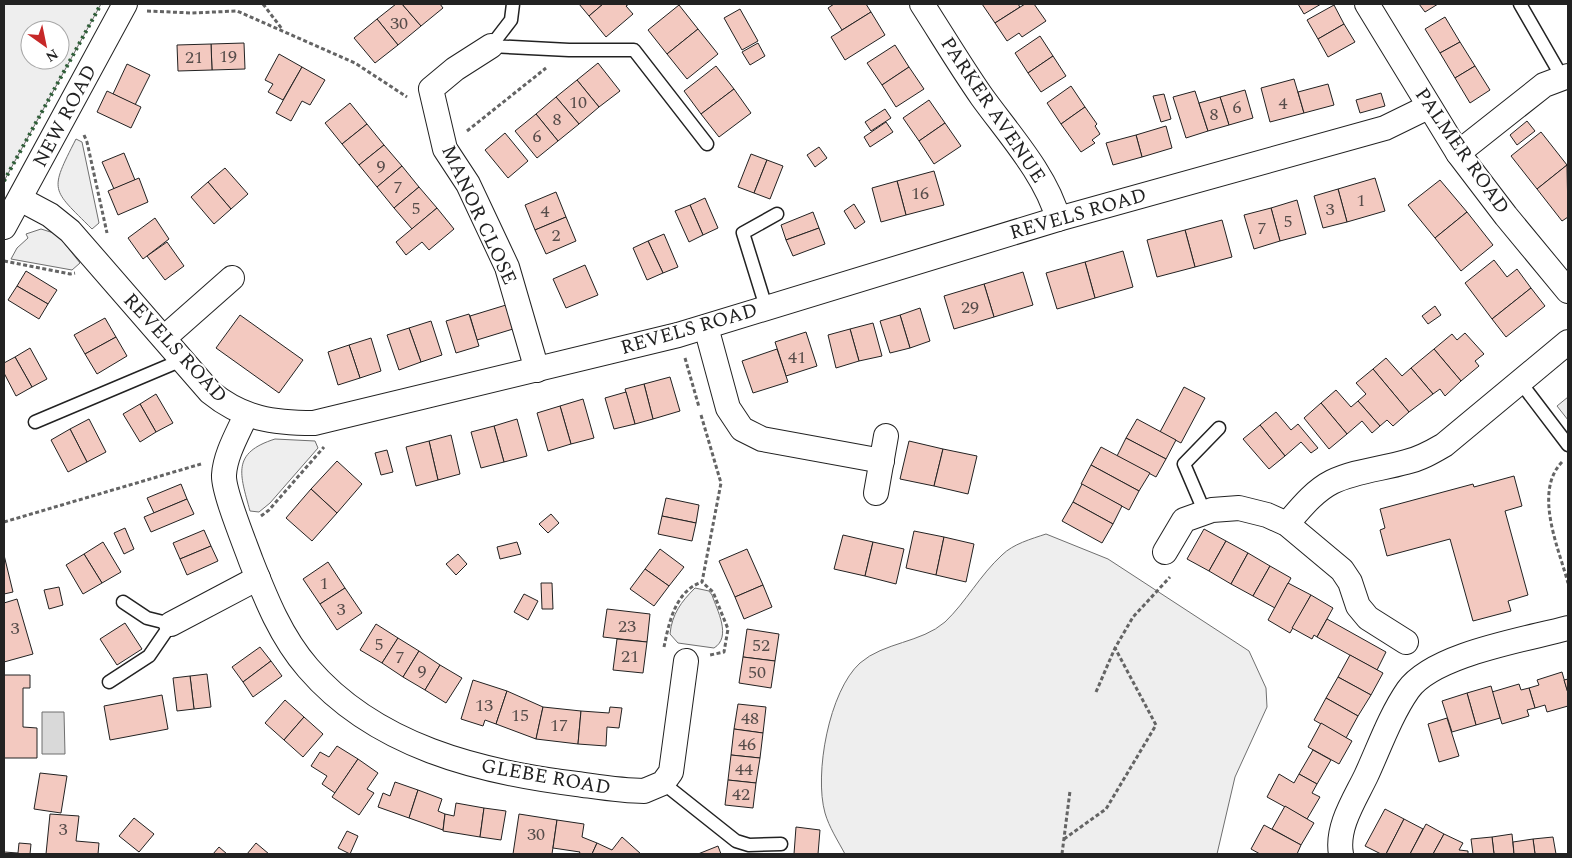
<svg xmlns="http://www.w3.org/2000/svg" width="1572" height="858" viewBox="0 0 1572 858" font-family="Spectral,serif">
<rect width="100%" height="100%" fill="#fff"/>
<g fill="#eee" stroke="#6f6f6f" fill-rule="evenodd">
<path d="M4,4H101L4,181ZM30,30H60V60H30Z"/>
<path d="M76,139L82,142L99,223L92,229C51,188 49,192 76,139Z"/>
<polygon points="41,229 57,234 80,263 72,270 11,259 17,248 28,238 26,234"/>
<path d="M275,439L315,441L318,448L270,503L259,512L250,511C240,474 231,453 275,439Z"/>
<path d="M1046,534L1108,559L1249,651L1266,688L1267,707L1235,777L1217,854H845C838,841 829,827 825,813C814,774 829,691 860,663C884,642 921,643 945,622C966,602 980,575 1002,555C1013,544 1031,539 1046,534Z"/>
<path d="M695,588L709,591L712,595C717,610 732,637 714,648L678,643L670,634C672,614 681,602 695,588Z"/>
</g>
<polygon fill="#ededed" stroke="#6f6f6f" points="1568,397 1568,420 1557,406"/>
<polygon fill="#d9d9d9" stroke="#6f6f6f" points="42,712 64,712 65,754 42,754"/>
<g fill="#f3c9c0" stroke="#222">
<polygon points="396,4 402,4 421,26 398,45 377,19"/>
<polygon points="402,4 440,4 443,8 421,26"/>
<polygon points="579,4 603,4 589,16"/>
<polygon points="603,4 629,4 626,6 633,14 606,37 589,16"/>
<polygon points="834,4 866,4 871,12 842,30 828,8"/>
<polygon points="982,4 1018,4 1020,7 995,23"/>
<polygon points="1025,4 1034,4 1046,21 1022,37 1019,33 1007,41 995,23"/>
<polygon points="1298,4 1321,4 1304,14"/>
<polygon points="1419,4 1438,4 1425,12"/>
<polygon points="679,5 698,29 667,54 648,30"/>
<polygon points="1334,5 1344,24 1318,39 1307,20"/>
<polygon points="740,9 758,41 742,50 724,18"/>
<polygon points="871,12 885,35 845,60 831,37"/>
<polygon points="1445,17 1460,42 1440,53 1425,29"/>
<polygon points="377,19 398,45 375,63 354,38"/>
<polygon points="1344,24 1355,42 1328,57 1318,39"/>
<polygon points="698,29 718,54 687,79 667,54"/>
<polygon points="1040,36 1053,56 1028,73 1015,53"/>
<polygon points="1460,42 1475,66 1455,78 1440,53"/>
<polygon points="244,43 245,69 212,70 211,44"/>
<polygon points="758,43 765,56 750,65 742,52"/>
<polygon points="211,44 212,70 178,71 177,45"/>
<polygon points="895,45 909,67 882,85 867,63"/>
<polygon points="279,54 302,67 283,100 268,92 273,84 265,80"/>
<polygon points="1053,56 1066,76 1041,92 1028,73"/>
<polygon points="598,63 620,91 599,107 577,80"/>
<polygon points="127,64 150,75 135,105 113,94"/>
<polygon points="716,66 734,89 701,114 684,91"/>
<polygon points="1475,66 1490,90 1470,103 1455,78"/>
<polygon points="302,67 325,80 310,105 302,101 291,121 276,113"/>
<polygon points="909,67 924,89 896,107 882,85"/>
<polygon points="1294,79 1304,113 1270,122 1261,88"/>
<polygon points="577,80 599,107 579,124 556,97"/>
<polygon points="1328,84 1334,105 1304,113 1298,92"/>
<polygon points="1071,86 1085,107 1061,124 1047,103"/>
<polygon points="734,89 751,113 719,137 701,114"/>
<polygon points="1245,90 1253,118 1229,125 1220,97"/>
<polygon points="107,91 141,107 131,128 97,112"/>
<polygon points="1195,91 1208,131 1186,138 1173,97"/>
<polygon points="1381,93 1385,106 1360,113 1356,100"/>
<polygon points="1164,94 1171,119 1161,122 1153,96"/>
<polygon points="556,97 579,124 558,141 536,114"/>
<polygon points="1220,97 1229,125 1208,131 1199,103"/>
<polygon points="929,100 945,123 919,141 903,118"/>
<polygon points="350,103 367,124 342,144 325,123"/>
<polygon points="1085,107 1097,124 1095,126 1100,134 1092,140 1095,143 1081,152 1061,124"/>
<polygon points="885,109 891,118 871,131 865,122"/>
<polygon points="536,114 558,141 537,158 515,131"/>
<polygon points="1527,121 1535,131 1517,145 1510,135"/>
<polygon points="886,122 893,132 870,147 864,137"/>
<polygon points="945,123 961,146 934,164 919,141"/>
<polygon points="367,124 384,145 359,165 342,144"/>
<polygon points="1166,126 1172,148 1142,157 1136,135"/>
<polygon points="1541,132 1567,165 1537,189 1511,156"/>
<polygon points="505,133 528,161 508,178 485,150"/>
<polygon points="1136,135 1142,157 1113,165 1106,143"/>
<polygon points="384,145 402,166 377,187 359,165"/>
<polygon points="819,147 827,158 815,167 807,155"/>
<polygon points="124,153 135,180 114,189 102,162"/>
<polygon points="751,154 767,160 754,193 738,187"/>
<polygon points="767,160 783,166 770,199 754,193"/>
<polygon points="1567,165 1568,217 1562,221 1537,189"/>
<polygon points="402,166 419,187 394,208 377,187"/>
<polygon points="225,168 248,194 231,209 208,182"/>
<polygon points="934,171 944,205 906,215 897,181"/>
<polygon points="139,178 148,202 118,215 108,191"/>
<polygon points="1375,178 1385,211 1347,222 1338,189"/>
<polygon points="1440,180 1467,212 1435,238 1408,205"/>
<polygon points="897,181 906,215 881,222 872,188"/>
<polygon points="208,182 231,209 214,224 191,197"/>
<polygon points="419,187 437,208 412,229 394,208"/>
<polygon points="1338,189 1347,222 1323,228 1314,196"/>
<polygon points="556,192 566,217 535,230 525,205"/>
<polygon points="705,198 718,228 703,235 690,205"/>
<polygon points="1297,200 1306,234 1280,241 1271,208"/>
<polygon points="854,204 865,222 855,229 844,211"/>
<polygon points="690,205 703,235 689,242 675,211"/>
<polygon points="437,208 454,229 429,250 422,242 406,255 396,242"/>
<polygon points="1271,208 1280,241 1254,249 1244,215"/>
<polygon points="813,212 819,228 786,240 781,225"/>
<polygon points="1467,212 1493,245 1461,271 1435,238"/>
<polygon points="566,217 576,241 546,254 535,230"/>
<polygon points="155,218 169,239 143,259 128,238"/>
<polygon points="1222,220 1232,257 1195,267 1185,230"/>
<polygon points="819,228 825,244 793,256 786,240"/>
<polygon points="1185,230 1195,267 1157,277 1147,240"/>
<polygon points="664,234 678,267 663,273 648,241"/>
<polygon points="648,241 663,273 647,280 633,248"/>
<polygon points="167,242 184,266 165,280 147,256"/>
<polygon points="1123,251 1133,287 1095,298 1085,262"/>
<polygon points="1494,260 1507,277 1517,269 1531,288 1492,319 1465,283"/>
<polygon points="1085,262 1095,298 1057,309 1046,273"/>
<polygon points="585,265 598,295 566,308 553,279"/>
<polygon points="26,271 57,290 48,304 17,286"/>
<polygon points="1023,272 1033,305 994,317 984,284"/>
<polygon points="984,284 994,317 954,329 944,296"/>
<polygon points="17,286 48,304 39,319 8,300"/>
<polygon points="1531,288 1545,306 1506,337 1492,319"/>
<polygon points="506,305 513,329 477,340 470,316"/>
<polygon points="1435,306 1441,315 1428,324 1422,316"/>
<polygon points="920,308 930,341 910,348 900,315"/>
<polygon points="469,314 479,346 456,353 446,321"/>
<polygon points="240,315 303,360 279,393 216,348"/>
<polygon points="900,315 910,348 890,353 880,321"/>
<polygon points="105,318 116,337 85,354 74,335"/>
<polygon points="431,321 442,355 421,362 409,328"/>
<polygon points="873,323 882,356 859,361 850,329"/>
<polygon points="409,328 421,362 399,370 387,335"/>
<polygon points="850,329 859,361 836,368 828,335"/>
<polygon points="806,332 817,366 786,376 775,342"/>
<polygon points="1465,333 1484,354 1475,361 1479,366 1461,381 1434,349 1452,334 1457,340"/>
<polygon points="116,337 127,356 97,374 85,354"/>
<polygon points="371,338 381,371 360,378 349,345"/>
<polygon points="349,345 360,378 338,385 328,352"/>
<polygon points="30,348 47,379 32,387 15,357"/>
<polygon points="777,349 788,382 753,393 742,361"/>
<polygon points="1434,349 1461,381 1445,396 1440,389 1433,394 1411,368"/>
<polygon points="15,357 32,387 16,396 4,373 4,363"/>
<polygon points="1386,358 1402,376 1411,368 1433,394 1409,412 1373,369"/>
<polygon points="1373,369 1409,412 1393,426 1387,420 1380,426 1358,401 1366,394 1356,383"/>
<polygon points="670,377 680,411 653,419 644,384"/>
<polygon points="644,384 653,419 635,424 625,389"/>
<polygon points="1184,387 1205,398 1181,443 1160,432"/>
<polygon points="1336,390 1351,407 1358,401 1380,426 1372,433 1362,421 1347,434 1321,403"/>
<polygon points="626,392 635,424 614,429 605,398"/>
<polygon points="156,394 173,423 156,432 140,404"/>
<polygon points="583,399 594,438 571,444 560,406"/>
<polygon points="1321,403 1347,434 1329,449 1304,418"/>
<polygon points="140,404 156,432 140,442 123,414"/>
<polygon points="560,406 571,444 548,451 537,413"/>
<polygon points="1276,412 1291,430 1298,424 1318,448 1311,453 1301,442 1285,456 1260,425"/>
<polygon points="89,419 106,452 87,462 70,429"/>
<polygon points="517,419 527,456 504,462 494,426"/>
<polygon points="1137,419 1176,440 1166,459 1126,438"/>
<polygon points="1260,425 1285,456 1269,469 1243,439"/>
<polygon points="494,426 504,462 481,468 471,432"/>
<polygon points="70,429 87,462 68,472 51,440"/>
<polygon points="451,435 460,474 438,480 429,441"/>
<polygon points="1126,438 1166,459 1156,477 1117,456"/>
<polygon points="429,441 438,480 416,486 406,447"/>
<polygon points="909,441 943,449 934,486 900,479"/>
<polygon points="1101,447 1150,473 1139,491 1091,465"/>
<polygon points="943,449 977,456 968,494 934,486"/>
<polygon points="387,450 393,472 381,475 375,453"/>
<polygon points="337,461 362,484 337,513 311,489"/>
<polygon points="1091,465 1139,491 1129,510 1081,484"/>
<polygon points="1514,476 1522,506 1505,511 1528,595 1508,601 1511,611 1473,621 1450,539 1387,556 1380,530 1385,528 1380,509 1473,484 1474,487"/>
<polygon points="181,484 187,499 154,513 147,498"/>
<polygon points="1082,484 1122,506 1113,524 1073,502"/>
<polygon points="311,489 337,513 312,541 286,518"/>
<polygon points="666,498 699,505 696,523 662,516"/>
<polygon points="187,499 194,514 151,532 144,517"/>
<polygon points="1073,502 1113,524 1102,543 1062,521"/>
<polygon points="551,514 559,523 548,533 539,524"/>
<polygon points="662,516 696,523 692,541 658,534"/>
<polygon points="125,528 134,549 124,554 114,533"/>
<polygon points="1204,529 1226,541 1209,571 1187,559"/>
<polygon points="204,530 211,546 180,559 173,543"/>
<polygon points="914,531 944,537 936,575 906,568"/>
<polygon points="843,535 873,542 865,576 834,569"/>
<polygon points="944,537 974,544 966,582 936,575"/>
<polygon points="1226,541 1248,553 1231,584 1209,571"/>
<polygon points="103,542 121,572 102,583 84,554"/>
<polygon points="517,542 521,554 500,559 497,547"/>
<polygon points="873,542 904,549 896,584 865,576"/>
<polygon points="211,546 218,561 187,575 180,559"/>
<polygon points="660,549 684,567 669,586 645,569"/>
<polygon points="747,549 763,585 735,597 719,561"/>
<polygon points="1248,553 1270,566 1253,596 1231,584"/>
<polygon points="84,554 102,583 83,594 66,565"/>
<polygon points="458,554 467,564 456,575 446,564"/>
<polygon points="4,555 13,592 4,594"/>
<polygon points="328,562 345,588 320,604 303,579"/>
<polygon points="1270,566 1291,578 1275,608 1253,596"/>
<polygon points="645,569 669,586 654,606 630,589"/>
<polygon points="541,583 552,583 553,609 542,609"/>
<polygon points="1288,583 1311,595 1290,633 1268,620"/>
<polygon points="763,585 772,607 744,619 735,597"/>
<polygon points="59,587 63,605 49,609 44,590"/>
<polygon points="345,588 362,613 337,630 320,604"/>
<polygon points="524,594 538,601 528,620 514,612"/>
<polygon points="1311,595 1333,608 1317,637 1314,635 1312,639 1292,628"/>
<polygon points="17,599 33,654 4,662 4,603"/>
<polygon points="607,609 650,614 647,642 603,637"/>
<polygon points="1327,619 1386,652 1377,670 1317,637"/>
<polygon points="125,623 142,649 117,665 100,639"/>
<polygon points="376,624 398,638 382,663 360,650"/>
<polygon points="747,629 779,634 775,661 743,657"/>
<polygon points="398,638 419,651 403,677 382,663"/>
<polygon points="617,639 647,642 643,673 613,670"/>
<polygon points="260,647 271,661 243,682 232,667"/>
<polygon points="419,651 440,665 425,690 403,677"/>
<polygon points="1350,655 1383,673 1371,695 1338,677"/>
<polygon points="743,657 775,661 771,688 739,683"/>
<polygon points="271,661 282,676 253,697 243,682"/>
<polygon points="440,665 462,678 446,703 425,690"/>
<polygon points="1562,672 1568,693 1568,706 1547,712 1545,705 1535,708 1529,688 1539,685 1537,680"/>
<polygon points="207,674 211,707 194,709 190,676"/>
<polygon points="4,675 30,675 30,688 23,688 23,727 37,728 37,758 4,758"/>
<polygon points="190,676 194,709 177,711 173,678"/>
<polygon points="1338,677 1371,695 1358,716 1326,698"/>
<polygon points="1568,679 1568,693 1564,680"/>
<polygon points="473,680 507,691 496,724 485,720 483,726 461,719"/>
<polygon points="1519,684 1521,690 1529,688 1535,708 1527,710 1529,716 1502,724 1492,692"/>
<polygon points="1491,686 1500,718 1476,725 1467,693"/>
<polygon points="507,691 543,707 536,739 496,724"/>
<polygon points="1467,693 1476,725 1452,732 1442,701"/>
<polygon points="162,695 168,729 110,740 104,706"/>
<polygon points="1326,698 1358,716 1346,738 1314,720"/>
<polygon points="285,700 304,717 284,740 265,723"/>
<polygon points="738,704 766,707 763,733 734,729"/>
<polygon points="543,707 581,711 578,744 536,739"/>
<polygon points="610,707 622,708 619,728 607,727 606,746 578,744 581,711 609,713"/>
<polygon points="304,717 323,734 303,757 284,740"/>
<polygon points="1447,718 1459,756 1439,762 1428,724"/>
<polygon points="1321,723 1352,741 1339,764 1308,747"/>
<polygon points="734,729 763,733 760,758 731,755"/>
<polygon points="337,746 358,759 335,793 322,784 327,776 311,766 320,752 329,757"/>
<polygon points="1313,750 1331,760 1317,784 1299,774"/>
<polygon points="731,755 760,758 756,783 728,780"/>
<polygon points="358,759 378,773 367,789 374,793 359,815 332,797"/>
<polygon points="40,773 67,776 61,813 34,809"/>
<polygon points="1279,774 1294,783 1299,774 1317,784 1312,793 1320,797 1307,819 1267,797"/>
<polygon points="728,780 756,783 753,808 725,805"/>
<polygon points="395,782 418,790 409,818 378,807 383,793 390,796"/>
<polygon points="418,790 442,799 438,811 445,814 443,830 409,818"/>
<polygon points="456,803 484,808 480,837 443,831 445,814 454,816"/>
<polygon points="1285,806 1314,823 1301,845 1272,829"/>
<polygon points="484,808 506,811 501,840 480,837"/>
<polygon points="1385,809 1404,819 1386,854 1381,854 1365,846"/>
<polygon points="50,814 79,816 76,841 99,843 98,854 46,854"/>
<polygon points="519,814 557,820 552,854 513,854"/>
<polygon points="134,818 154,834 139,852 119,836"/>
<polygon points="1404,819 1423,829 1410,854 1386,854"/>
<polygon points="557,820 584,824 582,837 597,843 592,854 579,854 580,852 553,848"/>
<polygon points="1426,824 1444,834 1433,854 1410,854"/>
<polygon points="1264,825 1301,845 1297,854 1260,854 1251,849"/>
<polygon points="796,827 820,830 818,854 794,854"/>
<polygon points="347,831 358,836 350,854 338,848"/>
<polygon points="1444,834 1463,843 1459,850 1468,851 1468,854 1433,854"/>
<polygon points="1512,834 1514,854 1494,854 1492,837"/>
<polygon points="622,837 641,854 592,854 597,843 612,850"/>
<polygon points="1492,837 1494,854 1473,854 1471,839"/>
<polygon points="1553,837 1556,854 1535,854 1533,839"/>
<polygon points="1533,839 1535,854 1514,854 1513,842"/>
<polygon points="19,843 31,844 30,854 4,854 4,852 18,853"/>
<polygon points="256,843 269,854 247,854"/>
<polygon points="718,846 721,854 698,854"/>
<polygon points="219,847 227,854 213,854"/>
</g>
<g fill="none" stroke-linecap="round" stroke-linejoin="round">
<g stroke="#222" stroke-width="15">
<g id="lane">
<polyline points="513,4 511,20 491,46 569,50 634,50 707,144"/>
<polyline points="1520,4 1562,77"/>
<polyline points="766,307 743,233 777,214"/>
<polyline points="1521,383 1568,445"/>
<polyline points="35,422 182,360"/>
<polyline points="1205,513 1184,464 1219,428"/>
<polyline points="123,602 147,618 171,624"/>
<polyline points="109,682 149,656 171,624"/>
<polyline points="663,783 736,841 749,845 781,844"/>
</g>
</g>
<g stroke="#222" stroke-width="26">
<g id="street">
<path d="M922,4C942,35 961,67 982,97C1008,133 1047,176 1058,219"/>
<polyline points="1367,4 1458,153 1506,216 1568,291"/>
<polyline points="491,46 455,69 431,89 445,149 468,184 507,267 537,370"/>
<polyline points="1458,153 1544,85 1568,76"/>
<path d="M20,199L50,215L70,231L210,392C243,419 273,423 314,423L678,335L1058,219L1385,128L1428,107"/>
<polyline points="4,227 125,4"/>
<polyline points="706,327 728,408 742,429 762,439 882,461"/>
<polyline points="164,338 232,278"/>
<path d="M246,415C238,433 225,455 224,475C223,491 245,544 251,561C266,599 281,637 308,668C375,746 479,772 577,784C599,787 622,791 644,791L663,783L671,772L686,661"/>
<polyline points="876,493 886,436"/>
<path d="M1287,524C1300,509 1314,491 1332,482C1355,471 1381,469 1406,462C1420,459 1432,452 1444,445L1568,342"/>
<polyline points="1165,552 1184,520 1212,510 1239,508 1267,515 1287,524 1342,570 1350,582 1358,606 1368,618 1406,642"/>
<polyline points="171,624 258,578"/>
<path d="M1341,854C1336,827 1355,799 1366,776C1379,748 1390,716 1408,690C1434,654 1524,640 1568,628"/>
</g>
</g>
<g stroke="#646464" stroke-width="3" stroke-dasharray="4 2.5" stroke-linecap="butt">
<polyline points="263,4 282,29"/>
<polyline points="147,11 192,13 237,11 355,63 407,97"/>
<polyline points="467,131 546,68"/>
<polyline points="84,135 87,142 107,233"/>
<polyline points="4,261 70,274 75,273"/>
<polyline points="685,358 699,407"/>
<polyline points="701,415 721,483 702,582 713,592 728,629 724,652 710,655"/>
<path d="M1562,462C1533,492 1559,549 1568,583"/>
<polyline points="261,516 269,510 324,447"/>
<polyline points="4,522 201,464"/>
<path d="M664,647C669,623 675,591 702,582"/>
<polyline points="1096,692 1115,648 1133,617 1170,577"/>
<polyline points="1064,839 1106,809 1156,725 1115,648"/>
<polyline points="1062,854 1070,791"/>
</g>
<use href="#lane" stroke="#fff" stroke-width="12"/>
<use href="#street" stroke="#fff" stroke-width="24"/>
<polyline stroke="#2f5e38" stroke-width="4" stroke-dasharray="2.5 4" stroke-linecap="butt" points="4,181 101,4"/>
</g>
<g text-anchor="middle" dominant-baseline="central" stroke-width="4" stroke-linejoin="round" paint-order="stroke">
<g font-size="18" fill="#564c4a">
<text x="399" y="23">30</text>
<text x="228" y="56">19</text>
<text x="194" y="57">21</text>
<text x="578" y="102">10</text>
<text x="1283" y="103">4</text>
<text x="1237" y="107">6</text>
<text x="1214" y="114">8</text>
<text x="557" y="119">8</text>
<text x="537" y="136">6</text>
<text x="381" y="166">9</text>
<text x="398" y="187">7</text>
<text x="920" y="193">16</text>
<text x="1361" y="200">1</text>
<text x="416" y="208">5</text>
<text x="1330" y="209">3</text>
<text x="545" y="211">4</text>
<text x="1288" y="221">5</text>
<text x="1262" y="228">7</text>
<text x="556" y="235">2</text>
<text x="970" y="307">29</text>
<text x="797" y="357">41</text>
<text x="324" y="583">1</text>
<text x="341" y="609">3</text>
<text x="627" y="626">23</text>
<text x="15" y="628">3</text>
<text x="379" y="644">5</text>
<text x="761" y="645">52</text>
<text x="630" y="656">21</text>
<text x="400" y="657">7</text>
<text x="422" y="671">9</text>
<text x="757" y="672">50</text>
<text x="484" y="705">13</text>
<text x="520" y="715">15</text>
<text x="750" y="718">48</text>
<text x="559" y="725">17</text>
<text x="747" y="744">46</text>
<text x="744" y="769">44</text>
<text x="741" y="794">42</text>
<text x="63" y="829">3</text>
<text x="536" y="834">30</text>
</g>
<g font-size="20" fill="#222" stroke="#fff">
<text transform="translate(993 110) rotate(56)">PARKER AVENUE</text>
<text transform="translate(65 116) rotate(-62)">NEW ROAD</text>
<text transform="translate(1462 151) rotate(55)">PALMER ROAD</text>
<text transform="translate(1078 214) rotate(-16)">REVELS ROAD</text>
<text transform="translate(479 215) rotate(65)">MANOR CLOSE</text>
<text transform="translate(689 329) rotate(-16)">REVELS ROAD</text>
<text transform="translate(175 348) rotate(47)">REVELS ROAD</text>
<text transform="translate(546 777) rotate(10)">GLEBE ROAD</text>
</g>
</g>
<rect width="1572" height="858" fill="none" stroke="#222222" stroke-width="10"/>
<g transform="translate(45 45) rotate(147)"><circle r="24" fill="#ffffff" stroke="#a7a7a7"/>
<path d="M0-4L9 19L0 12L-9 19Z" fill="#c62828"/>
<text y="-8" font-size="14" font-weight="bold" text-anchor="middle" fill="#222222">N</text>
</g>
</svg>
